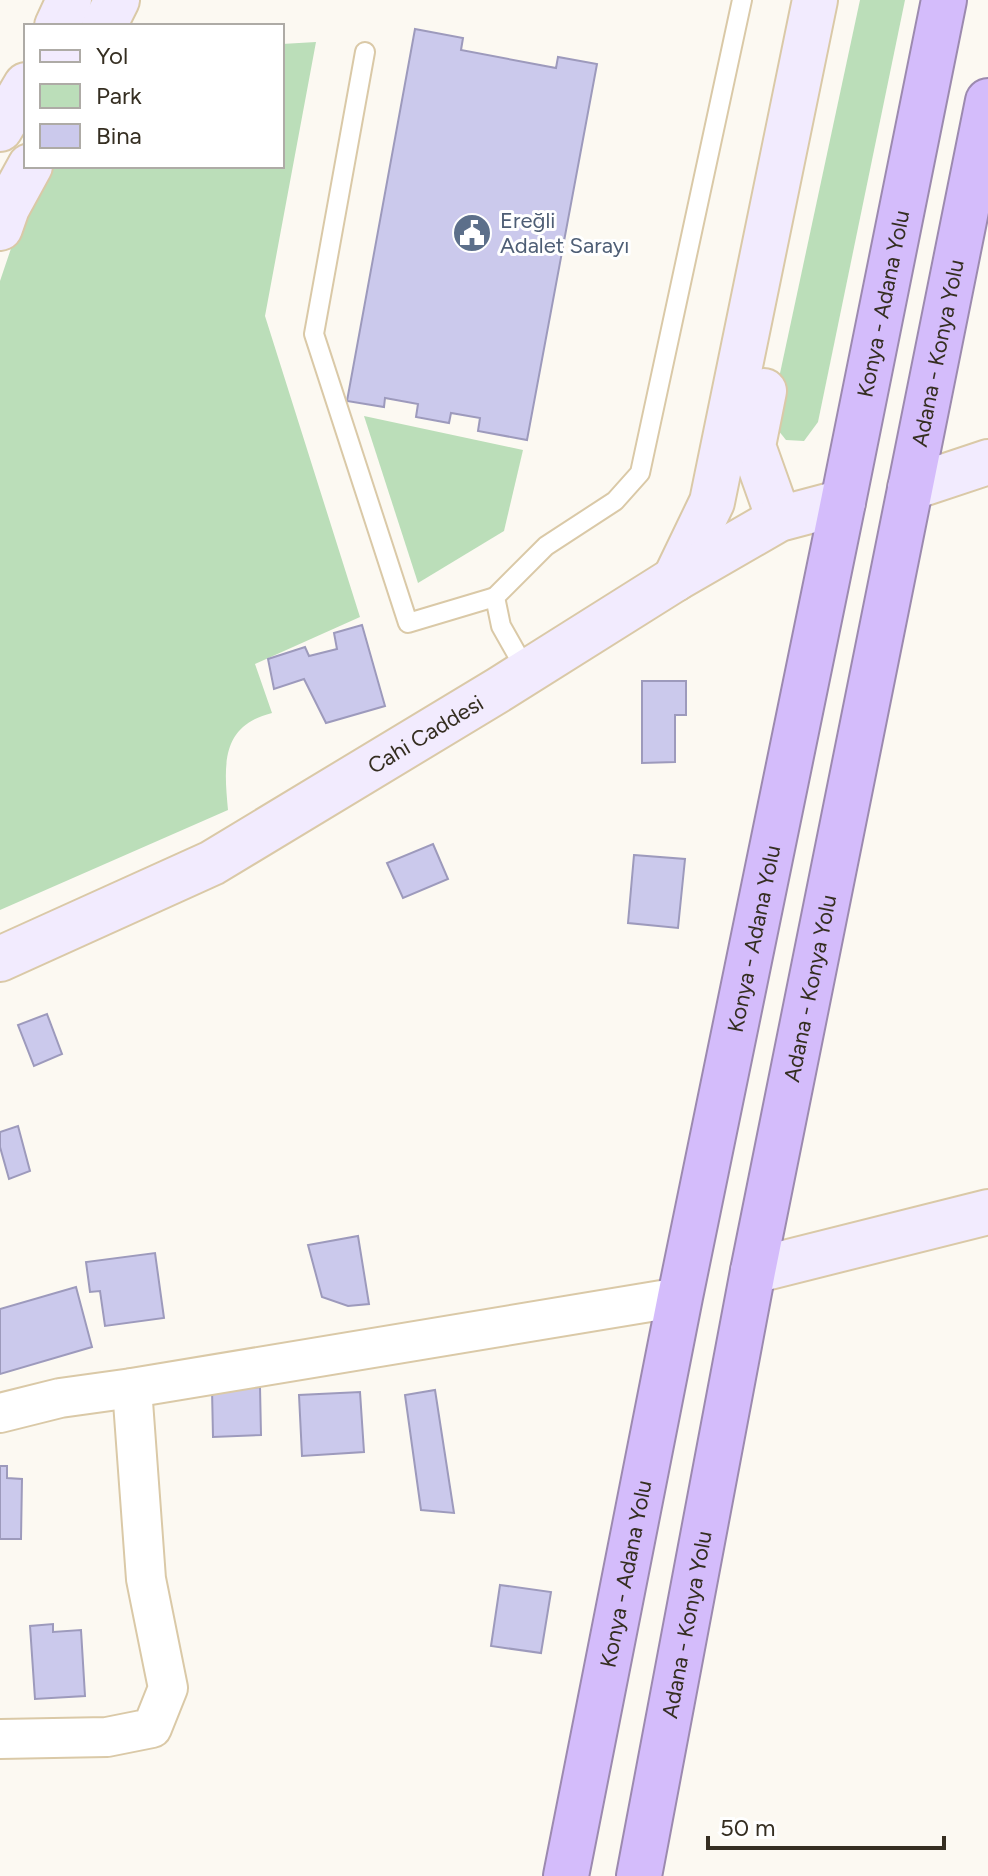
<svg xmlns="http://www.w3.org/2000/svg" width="988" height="1876" viewBox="0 0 988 1876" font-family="Figtree,sans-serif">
<rect width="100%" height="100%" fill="#fcf9f2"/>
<g fill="#bbdeb9">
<polygon points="860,0 905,0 818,422 804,441 786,440 770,420"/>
<path d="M316,42L265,316L360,617L255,664L272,713C220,726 224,766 228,810L0,910V281L23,213L48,166H282V44Z"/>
<polygon points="364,416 523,450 504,531 418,583"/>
</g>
<g fill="#cbc9ec" stroke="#9d9abc" stroke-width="2">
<polygon points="415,29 463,38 461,50 556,68 558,57 597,64 527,440 478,431 480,418 451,413 449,423 416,417 418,404 385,398 384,407 347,401"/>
<polygon points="362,625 385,706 326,723 304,679 274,689 268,659 305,647 309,656 337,649 334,633"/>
<polygon points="642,681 686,681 686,715 675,715 675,762 642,763"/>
<polygon points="433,844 448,879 403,898 387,863"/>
<polygon points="634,855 685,859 678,928 628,923"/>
<polygon points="47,1014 62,1054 34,1066 18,1025"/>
<polygon points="18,1126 30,1171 9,1179 0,1147 0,1132"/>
<polygon points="358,1236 369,1304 348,1306 322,1297 308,1245"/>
<polygon points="155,1253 164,1318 105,1326 100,1291 90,1292 86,1262"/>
<polygon points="76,1287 92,1347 0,1374 0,1309"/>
<polygon points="260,1387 261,1435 213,1437 212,1389"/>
<polygon points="435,1390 454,1513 421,1510 405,1395"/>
<polygon points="360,1392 364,1452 302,1456 299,1395"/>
<polygon points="0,1466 7,1466 7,1478 22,1479 21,1539 0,1539"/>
<polygon points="500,1585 551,1592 541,1653 491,1646"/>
<polygon points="53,1624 53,1632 81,1630 85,1696 35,1699 30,1626"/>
</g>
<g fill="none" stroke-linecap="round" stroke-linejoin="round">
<g stroke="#dac9a7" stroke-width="22">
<g id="lane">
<polyline points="365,52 314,334 408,623 495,597"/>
<polyline points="527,672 501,626 495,597 546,546 615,501 640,473 742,0"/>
</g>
</g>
<g stroke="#dac9a7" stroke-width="42">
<g id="street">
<polyline points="0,1413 60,1398 132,1388 680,1297"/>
<polyline points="0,1739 107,1737 152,1728 168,1688 146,1579 132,1388"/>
</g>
</g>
<g stroke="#dac9a7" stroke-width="48">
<g id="secondary">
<polyline points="57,26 69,0"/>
<polyline points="104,26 117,0"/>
<polyline points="0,129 26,85"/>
<polyline points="0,228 7,208 30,166"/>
<polyline points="764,391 753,446 779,519"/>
<polyline points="910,488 988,462"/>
<polyline points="675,579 712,502 815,0"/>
<path id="s1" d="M0,959L212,863L500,689L675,579L779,519L843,502"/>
<polyline points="753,1271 988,1212"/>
</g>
</g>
<g stroke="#9c8aaf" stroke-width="48">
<g id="highway">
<path id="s2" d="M566,1876L680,1297L843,502L944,0"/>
<path id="s3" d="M639,1876L753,1271L988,101"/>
</g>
</g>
<use href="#lane" stroke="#fff" stroke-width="18"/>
<use href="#street" stroke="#fff" stroke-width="38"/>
<use href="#secondary" stroke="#f2ebfe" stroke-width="44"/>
<use href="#highway" stroke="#d4bcfb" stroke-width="44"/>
</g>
<defs>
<g id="civic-disc" transform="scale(2)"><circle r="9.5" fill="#5c6f8a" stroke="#fff"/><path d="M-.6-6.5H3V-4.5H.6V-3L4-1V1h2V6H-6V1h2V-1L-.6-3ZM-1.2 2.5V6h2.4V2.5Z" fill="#fff"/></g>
</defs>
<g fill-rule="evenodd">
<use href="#civic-disc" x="472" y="233"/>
</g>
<g text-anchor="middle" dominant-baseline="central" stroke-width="6" stroke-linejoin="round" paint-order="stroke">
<g font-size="22" fill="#4e5e75" stroke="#fff" text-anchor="start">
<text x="500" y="220">Ereğli<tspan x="500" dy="25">Adalet Sarayı</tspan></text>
</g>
<g font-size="22" fill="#352e21" stroke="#fff">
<text stroke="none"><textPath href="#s2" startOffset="1604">Konya - Adana Yolu</textPath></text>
<text stroke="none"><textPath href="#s3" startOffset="1552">Adana - Konya Yolu</textPath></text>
<text stroke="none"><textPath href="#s1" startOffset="482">Cahi Caddesi</textPath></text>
<text stroke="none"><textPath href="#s2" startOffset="956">Konya - Adana Yolu</textPath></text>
<text stroke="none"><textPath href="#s3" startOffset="904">Adana - Konya Yolu</textPath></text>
<text stroke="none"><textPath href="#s2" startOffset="308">Konya - Adana Yolu</textPath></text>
<text stroke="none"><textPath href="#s3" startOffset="256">Adana - Konya Yolu</textPath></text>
</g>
</g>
<rect x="24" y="24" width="260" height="144" fill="#ffffff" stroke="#aeaba6" stroke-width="2"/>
<rect x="40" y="50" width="40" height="12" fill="#f2ebfe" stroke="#aeaba6" stroke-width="2"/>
<text x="96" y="64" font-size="24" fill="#352e21">Yol</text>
<rect x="40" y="84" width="40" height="24" fill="#bbdeb9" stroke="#aeaba6" stroke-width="2"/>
<text x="96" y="104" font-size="24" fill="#352e21">Park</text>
<rect x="40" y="124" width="40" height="24" fill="#cbc9ec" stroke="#aeaba6" stroke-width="2"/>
<text x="96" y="144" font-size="24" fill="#352e21">Bina</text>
<path d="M708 1836v12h236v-12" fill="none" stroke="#352e21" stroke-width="4"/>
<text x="720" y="1836" font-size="24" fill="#352e21" stroke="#ffffff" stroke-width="6" paint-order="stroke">50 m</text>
</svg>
